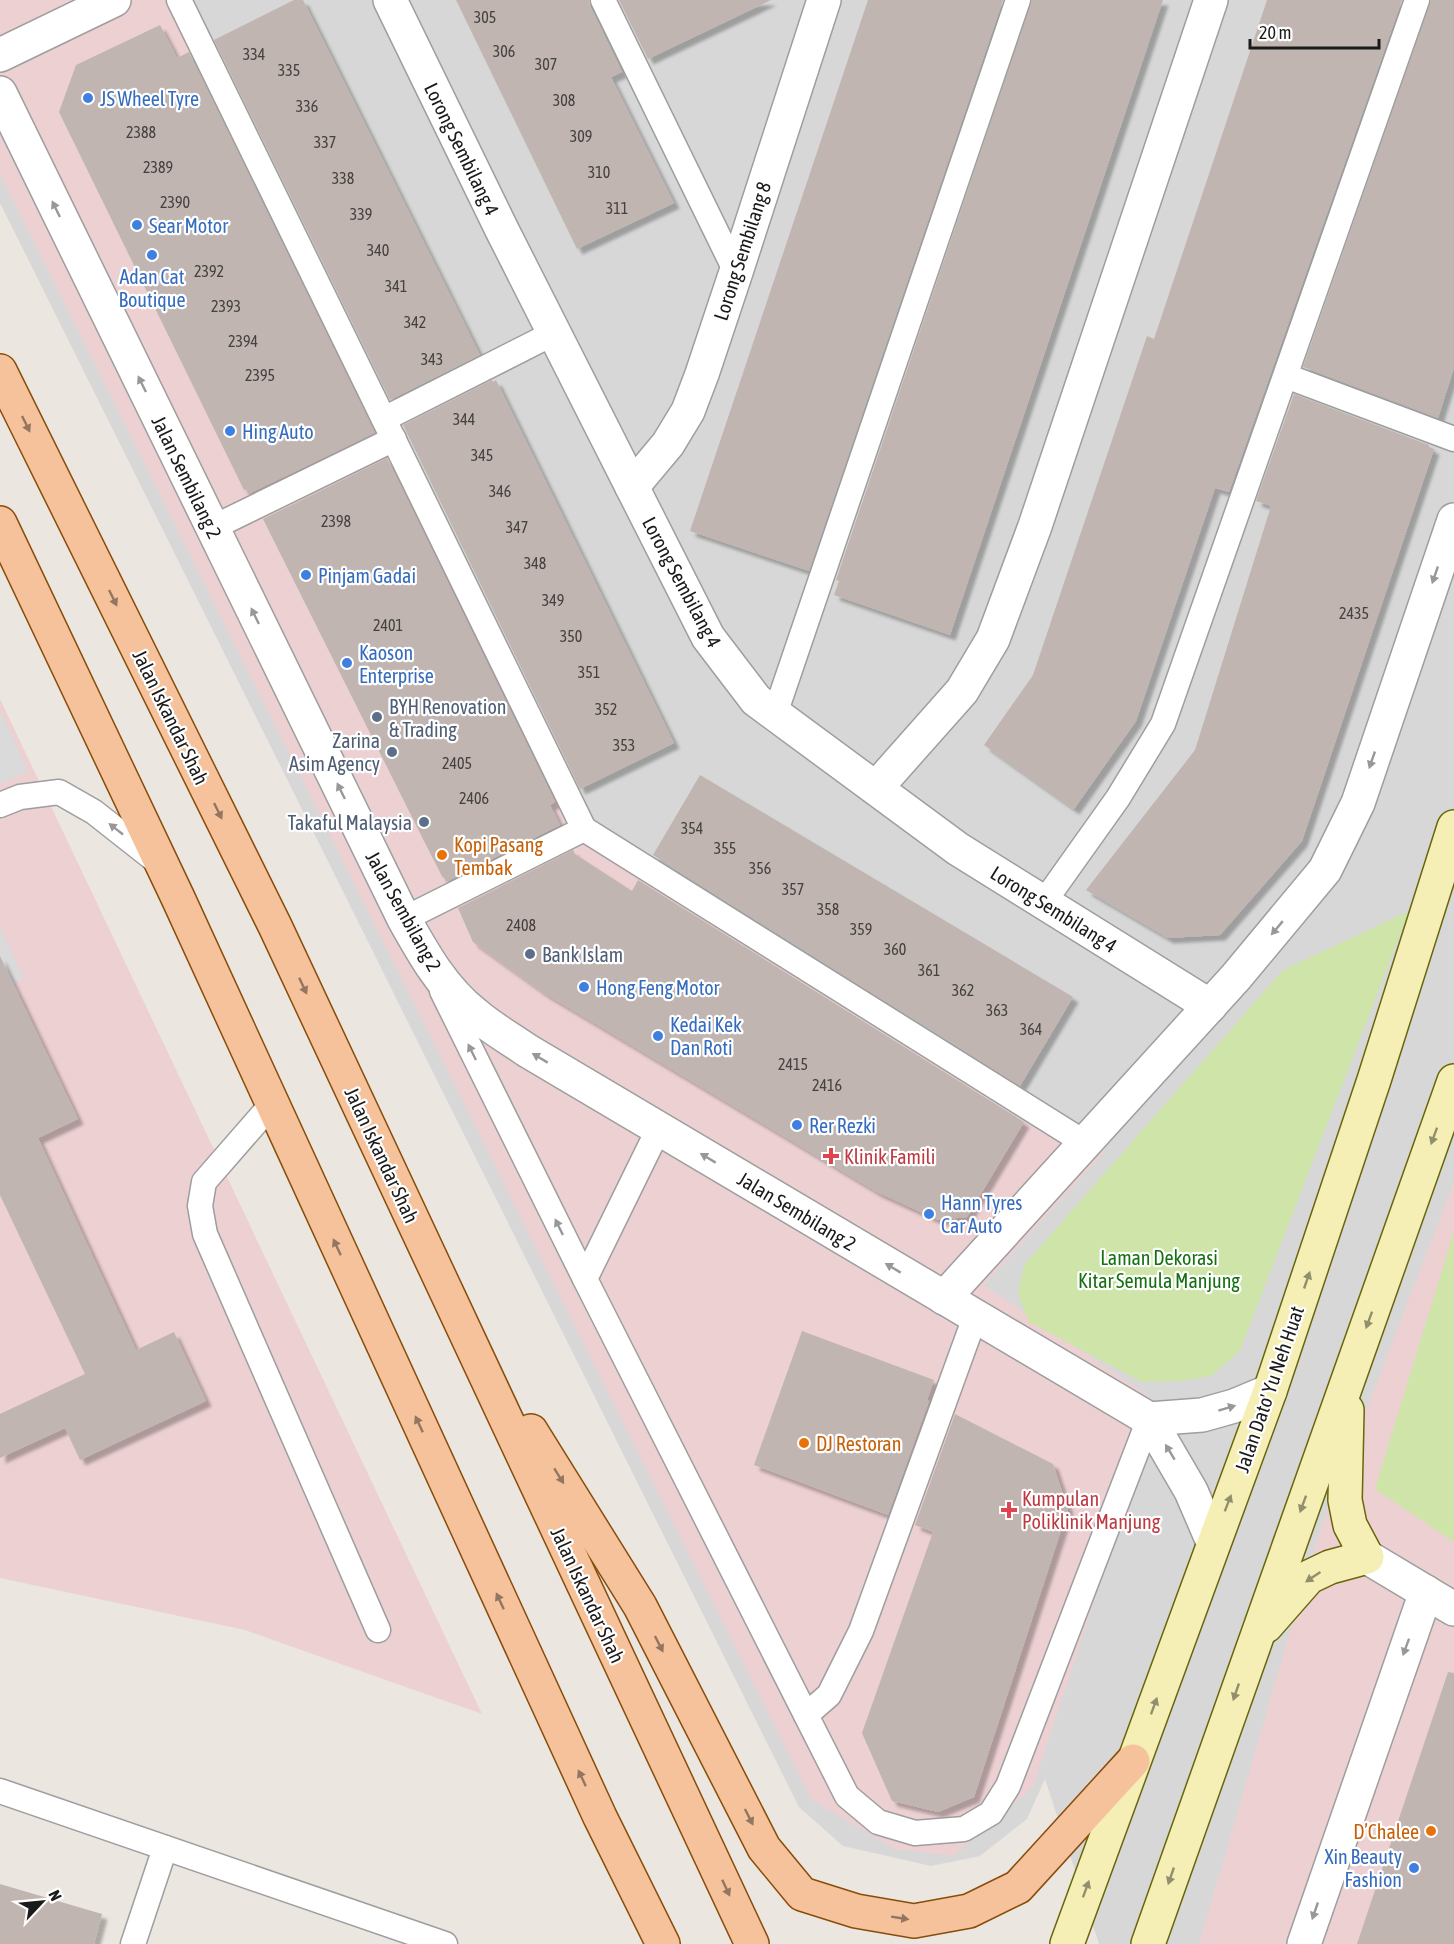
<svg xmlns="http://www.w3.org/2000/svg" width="1454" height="1944" viewBox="0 0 1454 1944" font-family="'Asap Condensed',sans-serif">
<defs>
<filter id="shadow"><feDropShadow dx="5.5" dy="5.5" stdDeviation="1.5" flood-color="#0004"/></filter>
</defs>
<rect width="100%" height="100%" fill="#ece6e0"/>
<polygon fill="#d8d7d8" points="0,0 1454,0 1454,1944 1099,1944 1045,1779 1027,1819 980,1856 931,1866 843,1846 799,1807 0,203"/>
<g fill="#ecd0d2">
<polygon points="0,0 178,0 584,837 1106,1150 984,1285 1159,1403 1033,1787 953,1856 895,1849 811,1799 0,174"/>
<polygon points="0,699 482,1714 245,1630 0,1578"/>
<polygon points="1454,1182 1454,1944 1199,1944 1318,1536"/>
</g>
<g fill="#cee4a8">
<polygon points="1409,911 1240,1351 1211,1376 1182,1381 1142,1382 1029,1322 1018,1294 1024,1265 1283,970"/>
<polygon points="1454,1231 1454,1542 1375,1489"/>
</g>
<g fill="#dadada">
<polygon points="0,711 28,771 0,784"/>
<polygon points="0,927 24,978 0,989"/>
</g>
<g fill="#c0b5b0" filter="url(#shadow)">
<polygon points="294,0 303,0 480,355 390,400 214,40"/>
<polygon points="456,0 589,0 590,6 622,72 611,77 674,203 577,249"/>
<polygon points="619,0 771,0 648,59"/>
<polygon points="868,0 1003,0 809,571 690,531"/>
<polygon points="1032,0 1163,0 950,635 834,595 839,581 836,580"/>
<polygon points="1267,0 1402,0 1229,492 1215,488 1136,721 1074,809 984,745 1033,675 1147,336 1154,339"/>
<polygon points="1431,0 1454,0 1454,368 1438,418 1303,367"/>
<polygon points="160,25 177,58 189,52 375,433 250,493 248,489 244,490 59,112 76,65"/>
<polygon points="492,380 493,382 496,380 674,743 580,789 403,425"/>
<polygon points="1294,394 1429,445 1429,447 1434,449 1302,841 1220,935 1168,938 1086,890 1195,750 1271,506 1256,501"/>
<polygon points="387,458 555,802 550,805 560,825 446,882 444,877 443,878 425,843 263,519"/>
<polygon points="700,775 1073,997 1020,1086 653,855"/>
<polygon points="573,850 575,854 632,891 638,880 1024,1122 967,1217 938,1220 877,1192 544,993 473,942 458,908"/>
<polygon points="0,956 78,1119 38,1138 136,1350 174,1332 206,1401 80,1460 65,1428 0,1458 0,1414 85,1374 0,1195"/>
<polygon points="802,1331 934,1380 927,1400 929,1401 888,1515 754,1465"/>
<polygon points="955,1414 1053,1464 1068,1509 974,1797 938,1812 892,1801 862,1733 933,1532 915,1525"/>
<polygon points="1448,1672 1454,1673 1454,1944 1357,1944"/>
<polygon points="0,1884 102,1914 94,1944 0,1944"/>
</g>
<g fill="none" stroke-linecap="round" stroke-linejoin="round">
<g stroke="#9e9e9e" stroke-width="27">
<g id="lane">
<polyline points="179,0 584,829 1085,1143"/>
<polyline points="603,0 736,272"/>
<polyline points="1286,376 1454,439"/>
<polyline points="384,419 554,333"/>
<polyline points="212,528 394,439"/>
<polyline points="775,714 1018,0"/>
<polyline points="0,805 20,797 59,792 94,812 160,864"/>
<polyline points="1044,902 1118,798 1163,724 1417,0"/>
<polyline points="404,919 584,829"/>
<polyline points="442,991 585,1279"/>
<polyline points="272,1104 204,1182 200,1206 205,1234 378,1630"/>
<polyline points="659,1128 585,1279 847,1796 878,1822 915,1833 964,1829 991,1813 1008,1786 1149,1419"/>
<polyline points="806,1715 829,1695 861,1631 975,1317"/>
<polyline points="0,1791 445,1944"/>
<polyline points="133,1944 165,1848"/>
</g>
</g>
<g stroke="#9e9e9e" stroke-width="36">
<g id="street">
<polyline points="390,0 502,230 708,637 756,700 958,849 1210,1006"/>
<polyline points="0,55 114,0"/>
<path d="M0,93L404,919C423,953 443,989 475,1014C491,1028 511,1039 528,1051L1149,1419L1191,1491L1213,1542"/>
<polyline points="632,487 668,444 688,411 702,374 736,272 824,0"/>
<polyline points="876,788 962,691 993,639 1035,526 1211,0"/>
<polyline points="944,1298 1236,977 1325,870 1358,803 1454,520"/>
<polyline points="1149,1419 1202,1415 1234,1406 1270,1391"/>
<polyline points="1367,1557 1454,1609"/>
<polyline points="1304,1944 1426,1592"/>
</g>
</g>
<g stroke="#68660b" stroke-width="36">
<g id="secondary">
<polyline points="1266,1626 1309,1577 1330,1567 1367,1557 1350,1525 1345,1500 1347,1410"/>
<polyline points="1067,1944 1270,1391 1374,1080 1454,827"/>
<polyline points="1148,1944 1454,1081"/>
</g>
</g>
<g stroke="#884d09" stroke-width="36">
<g id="primary">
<polyline points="0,371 275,926 752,1944"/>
<polyline points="0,523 178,898 600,1817 663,1944"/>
<polyline points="531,1431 640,1606 764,1848 802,1894 856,1911 914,1921 969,1911 1018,1887 1133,1761"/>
</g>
</g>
<use href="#lane" stroke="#fff" stroke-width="24"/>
<use href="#street" stroke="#fff" stroke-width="33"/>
<use href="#secondary" stroke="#f5efb5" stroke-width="33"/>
<use href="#primary" stroke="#f5c29b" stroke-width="33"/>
</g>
<defs><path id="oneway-solid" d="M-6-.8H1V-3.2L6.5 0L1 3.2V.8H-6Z" transform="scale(1.5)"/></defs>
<g fill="#989898">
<use href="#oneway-solid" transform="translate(56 209) rotate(-116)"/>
<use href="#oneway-solid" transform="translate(142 384) rotate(-116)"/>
<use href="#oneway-solid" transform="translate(1435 575) rotate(109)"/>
<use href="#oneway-solid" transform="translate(255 616) rotate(-116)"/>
<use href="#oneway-solid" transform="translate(1372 760) rotate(109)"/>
<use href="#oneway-solid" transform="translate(341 791) rotate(-116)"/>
<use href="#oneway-solid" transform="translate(116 829) rotate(-142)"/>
<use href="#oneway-solid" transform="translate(1277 928) rotate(130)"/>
<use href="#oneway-solid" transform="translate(472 1052) rotate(-116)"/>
<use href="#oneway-solid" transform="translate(540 1058) rotate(-149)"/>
<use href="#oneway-solid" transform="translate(708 1158) rotate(-149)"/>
<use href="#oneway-solid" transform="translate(559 1227) rotate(-116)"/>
<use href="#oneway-solid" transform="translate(893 1268) rotate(-149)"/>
<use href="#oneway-solid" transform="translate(1227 1408) rotate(-17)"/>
<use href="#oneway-solid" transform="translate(1170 1452) rotate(-121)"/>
<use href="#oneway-solid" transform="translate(1406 1647) rotate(110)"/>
<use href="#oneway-solid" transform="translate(1315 1911) rotate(109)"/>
</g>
<g fill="#927661">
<use href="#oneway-solid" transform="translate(26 424) rotate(64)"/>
<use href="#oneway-solid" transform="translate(113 598) rotate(64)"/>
<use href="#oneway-solid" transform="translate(218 811) rotate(64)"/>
<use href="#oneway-solid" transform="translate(303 986) rotate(65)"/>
<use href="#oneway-solid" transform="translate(337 1247) rotate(-115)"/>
<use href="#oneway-solid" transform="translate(419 1424) rotate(-115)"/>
<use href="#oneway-solid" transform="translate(559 1476) rotate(58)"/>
<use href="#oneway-solid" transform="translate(500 1601) rotate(-115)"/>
<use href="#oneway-solid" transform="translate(659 1644) rotate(63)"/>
<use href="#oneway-solid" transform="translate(582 1778) rotate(-115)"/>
<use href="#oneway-solid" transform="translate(749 1817) rotate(63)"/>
<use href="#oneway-solid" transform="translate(726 1888) rotate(65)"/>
<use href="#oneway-solid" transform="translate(900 1918) rotate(9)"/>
</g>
<g fill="#928f6f">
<use href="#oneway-solid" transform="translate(1434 1136) rotate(110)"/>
<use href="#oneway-solid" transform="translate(1307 1280) rotate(-71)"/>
<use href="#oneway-solid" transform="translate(1369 1320) rotate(110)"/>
<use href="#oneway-solid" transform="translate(1228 1503) rotate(-69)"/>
<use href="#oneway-solid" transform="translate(1303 1504) rotate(110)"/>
<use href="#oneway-solid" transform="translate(1313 1577) rotate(146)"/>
<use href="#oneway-solid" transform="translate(1236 1692) rotate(109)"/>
<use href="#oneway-solid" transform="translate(1154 1706) rotate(-70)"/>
<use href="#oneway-solid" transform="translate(1171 1876) rotate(109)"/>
<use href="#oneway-solid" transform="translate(1086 1889) rotate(-70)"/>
</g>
<g fill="#3f7fe0" stroke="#fff" stroke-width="2">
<circle cx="88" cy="98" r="6"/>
<circle cx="137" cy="225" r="6"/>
<circle cx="152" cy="255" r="6"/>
<circle cx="230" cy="431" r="6"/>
<circle cx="306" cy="575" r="6"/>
<circle cx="347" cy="663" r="6"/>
<circle cx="584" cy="987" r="6"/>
<circle cx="658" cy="1036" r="6"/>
<circle cx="797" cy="1125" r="6"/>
<circle cx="929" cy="1214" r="6"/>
<circle cx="1414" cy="1868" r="6"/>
</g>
<g fill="#5c6f8a" stroke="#fff" stroke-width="2">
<circle cx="377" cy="717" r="6"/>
<circle cx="392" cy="752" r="6"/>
<circle cx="424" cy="822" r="6"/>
<circle cx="530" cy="954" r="6"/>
</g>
<g fill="#e8710a" stroke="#fff" stroke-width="2">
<circle cx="442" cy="855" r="6"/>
<circle cx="804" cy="1443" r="6"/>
<circle cx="1431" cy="1831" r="6"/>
</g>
<g fill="#e0444e" stroke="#fff" stroke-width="2">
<path d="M828 1147h6v6h6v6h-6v6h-6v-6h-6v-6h6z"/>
<path d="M1006 1501h6v6h6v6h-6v6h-6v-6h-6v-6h6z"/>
</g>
<g text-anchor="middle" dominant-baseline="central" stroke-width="4.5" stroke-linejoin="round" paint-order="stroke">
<g font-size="16" fill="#444140">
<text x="485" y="17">305</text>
<text x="504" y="51">306</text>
<text x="254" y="54">334</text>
<text x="546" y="64">307</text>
<text x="289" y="70">335</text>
<text x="564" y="100">308</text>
<text x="307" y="106">336</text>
<text x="141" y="132">2388</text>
<text x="581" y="136">309</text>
<text x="325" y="142">337</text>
<text x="158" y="167">2389</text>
<text x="599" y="172">310</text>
<text x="343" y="178">338</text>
<text x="175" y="202">2390</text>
<text x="617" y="208">311</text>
<text x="361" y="214">339</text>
<text x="378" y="250">340</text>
<text x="209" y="271">2392</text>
<text x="396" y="286">341</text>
<text x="226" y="306">2393</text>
<text x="415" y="322">342</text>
<text x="243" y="341">2394</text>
<text x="432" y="359">343</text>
<text x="260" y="375">2395</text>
<text x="464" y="419">344</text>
<text x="482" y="455">345</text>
<text x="500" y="491">346</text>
<text x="336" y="521">2398</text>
<text x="517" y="527">347</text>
<text x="535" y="563">348</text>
<text x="553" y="600">349</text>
<text x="1354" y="613">2435</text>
<text x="388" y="625">2401</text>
<text x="571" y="636">350</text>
<text x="589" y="672">351</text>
<text x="606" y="709">352</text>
<text x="624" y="745">353</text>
<text x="457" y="763">2405</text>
<text x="474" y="798">2406</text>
<text x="692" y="828">354</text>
<text x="725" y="848">355</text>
<text x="760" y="868">356</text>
<text x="793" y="889">357</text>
<text x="828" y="909">358</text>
<text x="521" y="925">2408</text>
<text x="861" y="929">359</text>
<text x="895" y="949">360</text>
<text x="929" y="970">361</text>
<text x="963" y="990">362</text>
<text x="997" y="1010">363</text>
<text x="1031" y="1029">364</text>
<text x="793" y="1064">2415</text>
<text x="827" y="1085">2416</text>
</g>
<g font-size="20" fill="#366cbe" stroke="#fff" text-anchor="start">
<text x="100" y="98">JS Wheel Tyre</text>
<text x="149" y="225">Sear Motor</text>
<text x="152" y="276" text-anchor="middle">Adan Cat<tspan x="152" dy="23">Boutique</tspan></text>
<text x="242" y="431">Hing Auto</text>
<text x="318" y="575">Pinjam Gadai</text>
<text x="359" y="652">Kaoson<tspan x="359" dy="23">Enterprise</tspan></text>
<text x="596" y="987">Hong Feng Motor</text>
<text x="670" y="1024">Kedai Kek<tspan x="670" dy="23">Dan Roti</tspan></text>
<text x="809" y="1125">Rer Rezki</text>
<text x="941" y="1202">Hann Tyres<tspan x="941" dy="23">Car Auto</tspan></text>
<text x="1402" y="1856" text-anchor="end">Xin Beauty<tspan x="1402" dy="23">Fashion</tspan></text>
</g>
<g font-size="20" fill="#1a1a1a" stroke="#fff">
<text transform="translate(462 149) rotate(64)">Lorong Sembilang 4</text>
<text transform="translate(742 251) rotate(-72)">Lorong Sembilang 8</text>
<text transform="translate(187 477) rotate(64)">Jalan Sembilang 2</text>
<text transform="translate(682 582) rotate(62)">Lorong Sembilang 4</text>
<text transform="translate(171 717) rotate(64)">Jalan Iskandar Shah</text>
<text transform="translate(1054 909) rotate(32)">Lorong Sembilang 4</text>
<text transform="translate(404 911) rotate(61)">Jalan Sembilang 2</text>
<text transform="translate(382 1155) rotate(65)">Jalan Iskandar Shah</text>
<text transform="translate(797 1211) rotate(31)">Jalan Sembilang 2</text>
<text transform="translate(1269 1389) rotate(-71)">Jalan Dato' Yu Neh Huat</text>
<text transform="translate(588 1595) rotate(65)">Jalan Iskandar Shah</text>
</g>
<g font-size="20" fill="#4e5e75" stroke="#fff" text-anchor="start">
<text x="389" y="706">BYH Renovation<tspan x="389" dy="23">&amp; Trading</tspan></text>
<text x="380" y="740" text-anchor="end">Zarina<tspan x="380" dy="23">Asim Agency</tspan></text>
<text x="412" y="822" text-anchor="end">Takaful Malaysia</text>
<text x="542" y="954">Bank Islam</text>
</g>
<g font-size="20" fill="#c56008" stroke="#fff" text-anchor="start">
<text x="454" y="844">Kopi Pasang<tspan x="454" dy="23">Tembak</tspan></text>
<text x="816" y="1443">DJ Restoran</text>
<text x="1419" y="1831" text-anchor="end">D’Chalee</text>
</g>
<g font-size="20" fill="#be3a42" stroke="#fff" text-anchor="start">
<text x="844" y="1156">Klinik Famili</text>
<text x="1022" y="1498">Kumpulan<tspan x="1022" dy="23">Poliklinik Manjung</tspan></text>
</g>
<g font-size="20" fill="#167011" stroke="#fff">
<text x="1159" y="1257">Laman Dekorasi<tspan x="1159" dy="23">Kitar Semula Manjung</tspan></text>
</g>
</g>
<g transform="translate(42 1902) rotate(64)" stroke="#ffffff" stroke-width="4.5" paint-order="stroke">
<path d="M0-4.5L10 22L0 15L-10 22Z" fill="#1a1a1a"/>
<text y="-9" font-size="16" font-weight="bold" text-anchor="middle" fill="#1a1a1a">N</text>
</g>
<path d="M1250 39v9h129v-9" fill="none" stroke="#1a1a1a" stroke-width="3"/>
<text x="1259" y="39" font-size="18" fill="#1a1a1a" stroke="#ffffff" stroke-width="4.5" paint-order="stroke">20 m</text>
</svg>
